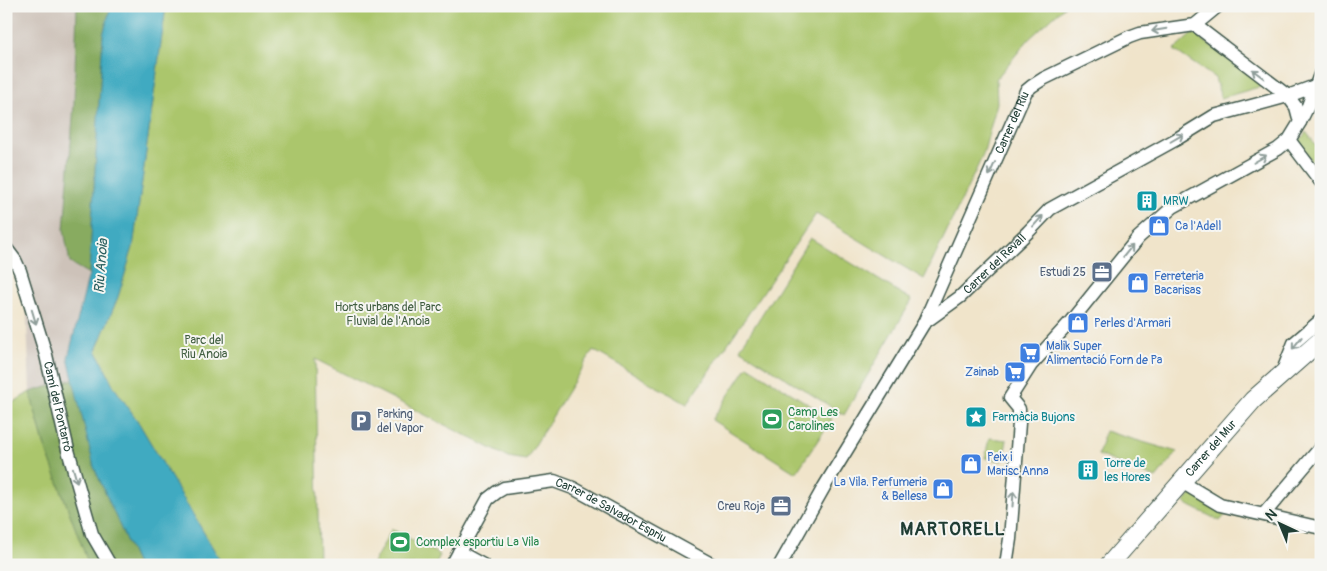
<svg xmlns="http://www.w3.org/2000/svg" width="1327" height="571" viewBox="0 0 1327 571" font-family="Pangolin,sans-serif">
<rect width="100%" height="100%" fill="#f6f6f2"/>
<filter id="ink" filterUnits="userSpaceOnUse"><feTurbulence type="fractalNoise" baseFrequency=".02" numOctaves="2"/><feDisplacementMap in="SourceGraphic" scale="10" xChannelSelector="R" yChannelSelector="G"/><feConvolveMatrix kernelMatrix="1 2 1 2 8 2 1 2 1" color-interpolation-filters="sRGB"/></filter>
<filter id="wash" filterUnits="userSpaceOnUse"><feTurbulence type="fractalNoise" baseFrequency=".0096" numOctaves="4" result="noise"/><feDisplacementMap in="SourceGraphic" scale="20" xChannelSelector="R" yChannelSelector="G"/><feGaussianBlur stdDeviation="1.12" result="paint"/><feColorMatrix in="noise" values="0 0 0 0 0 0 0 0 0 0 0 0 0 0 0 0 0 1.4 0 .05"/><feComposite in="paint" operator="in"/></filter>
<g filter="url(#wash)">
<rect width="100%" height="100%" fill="#f0e4ca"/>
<polygon fill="#cdc2b9" points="6,6 77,6 70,263 89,274 68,358 74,379 30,392 26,299 6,254"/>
<g fill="#abc66c" stroke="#658250">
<polygon points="166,6 1065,6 1029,39 996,79 997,103 983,155 924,279 816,214 687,404 593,350 526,460 508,457 315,359 319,565 223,565 137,420 114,387 96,350 118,297 133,247"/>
<polygon points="1193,33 1266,85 1221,98 1215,78 1174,50"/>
<polygon points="1306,132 1321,151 1321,162 1315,167 1299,142"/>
<polygon points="810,238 912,300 844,415 740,349"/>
<polygon points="748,366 832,419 796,473 712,420"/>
<polygon points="30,392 44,444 89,565 6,565 6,407"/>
<polygon points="1105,431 1177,452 1156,478 1098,455"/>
<polygon points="989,438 1007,440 1003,461 985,458"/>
<polygon points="1192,493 1227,513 1220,521 1184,503"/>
<polygon points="392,529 440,555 435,565 372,565"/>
</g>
<g fill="#88ab60" stroke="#54744a">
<polygon points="77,6 111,6 103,35 89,274 70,263 64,230 74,105"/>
<polygon points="74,379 94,467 137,565 89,565 44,444 30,392"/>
</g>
<polygon fill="#41aac1" stroke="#30747a" points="111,6 166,6 133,247 118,297 96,350 114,387 137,420 223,565 137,565 94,467 68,358 89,274 103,35"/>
</g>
<g filter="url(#ink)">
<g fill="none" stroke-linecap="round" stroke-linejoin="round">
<g stroke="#3e564a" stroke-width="15">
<g id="minor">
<polyline points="1195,25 1288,96 1296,107 1300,122"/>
<polyline points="1289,140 1321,182"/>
<path id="s1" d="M6,248L15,260L20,271L46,355L68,450L92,534L110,565"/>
<path id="s2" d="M924,323L1026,91L1032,86L1043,79L1129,37L1140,33L1195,25L1218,6"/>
<polyline points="1282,373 1294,343 1321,320"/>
<polyline points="1180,481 1220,505 1321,528"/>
<polyline points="1264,514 1321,447"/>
<polyline points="459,552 483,565"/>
<path id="s3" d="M452,565L488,499L497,492L504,488L554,481L573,488L713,565"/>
<path id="s4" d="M780,565L824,487L924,323L960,297L1028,232L1050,209L1175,140L1214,116L1288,96L1315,86"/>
<polyline points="1006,565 1010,539 1019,423 1019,409 1010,398 1031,365 1071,321 1138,238 1173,207 1278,149 1289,140 1300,122 1308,106 1321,72"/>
</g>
</g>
<g stroke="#3e564a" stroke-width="20">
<g id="secondary">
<path id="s5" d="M1109,565L1253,400L1321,340"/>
</g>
</g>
<use href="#minor" stroke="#fff" stroke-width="12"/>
<use href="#secondary" stroke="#fff" stroke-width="18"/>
</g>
<defs><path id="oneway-shaft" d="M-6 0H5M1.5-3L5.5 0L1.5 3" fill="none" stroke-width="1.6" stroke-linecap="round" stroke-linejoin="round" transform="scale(1.25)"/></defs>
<g stroke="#8f9e9a">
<use href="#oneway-shaft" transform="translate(1159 30) rotate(171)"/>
<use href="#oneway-shaft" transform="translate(1258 74) rotate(-143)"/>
<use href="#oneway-shaft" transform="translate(1177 138) rotate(-30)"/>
<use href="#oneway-shaft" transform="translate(1260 159) rotate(-30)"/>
<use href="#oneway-shaft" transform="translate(992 169) rotate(114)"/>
<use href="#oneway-shaft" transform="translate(1038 221) rotate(-48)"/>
<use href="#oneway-shaft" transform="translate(1128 251) rotate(-51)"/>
<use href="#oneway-shaft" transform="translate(34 317) rotate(73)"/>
<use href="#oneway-shaft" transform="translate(1297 343) rotate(128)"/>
<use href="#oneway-shaft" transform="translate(75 475) rotate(74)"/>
<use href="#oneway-shaft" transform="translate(1013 499) rotate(-86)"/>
</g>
</g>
<defs>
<g id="building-square" transform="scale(1.125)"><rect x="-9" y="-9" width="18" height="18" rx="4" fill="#0f9aa8" stroke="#f6f6f2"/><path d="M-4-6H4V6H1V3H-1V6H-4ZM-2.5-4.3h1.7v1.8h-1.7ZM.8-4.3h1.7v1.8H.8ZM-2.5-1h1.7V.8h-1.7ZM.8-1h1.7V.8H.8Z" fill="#fff"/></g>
<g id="shop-square" transform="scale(1.125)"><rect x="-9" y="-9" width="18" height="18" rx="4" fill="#3f7fe0" stroke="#f6f6f2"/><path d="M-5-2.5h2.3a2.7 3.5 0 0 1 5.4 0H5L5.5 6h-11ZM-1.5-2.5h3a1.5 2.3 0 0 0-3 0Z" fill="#fff"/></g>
<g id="office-square" transform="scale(1.125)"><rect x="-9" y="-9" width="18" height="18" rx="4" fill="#5c6f8a" stroke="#f6f6f2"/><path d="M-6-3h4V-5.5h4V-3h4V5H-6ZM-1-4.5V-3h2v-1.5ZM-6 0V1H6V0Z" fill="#fff"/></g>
<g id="supermarket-square" transform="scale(1.125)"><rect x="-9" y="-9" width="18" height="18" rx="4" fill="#3f7fe0" stroke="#f6f6f2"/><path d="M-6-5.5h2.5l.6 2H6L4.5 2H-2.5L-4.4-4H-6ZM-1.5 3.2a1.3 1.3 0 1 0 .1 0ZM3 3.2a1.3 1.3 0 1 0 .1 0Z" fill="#fff"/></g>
<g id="sight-square" transform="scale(1.125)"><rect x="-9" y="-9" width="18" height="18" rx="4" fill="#0f9aa8" stroke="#f6f6f2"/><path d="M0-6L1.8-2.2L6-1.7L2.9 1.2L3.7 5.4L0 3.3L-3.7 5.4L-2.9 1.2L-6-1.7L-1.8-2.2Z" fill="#fff"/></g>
<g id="stadium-square" transform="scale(1.125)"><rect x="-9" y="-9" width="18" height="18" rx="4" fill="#2e9e5b" stroke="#f6f6f2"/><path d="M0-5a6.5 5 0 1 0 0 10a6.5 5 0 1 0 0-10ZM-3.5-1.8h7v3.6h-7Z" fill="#fff"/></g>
<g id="parking-square" transform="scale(1.125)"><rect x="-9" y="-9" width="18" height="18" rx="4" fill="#5c6f8a" stroke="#f6f6f2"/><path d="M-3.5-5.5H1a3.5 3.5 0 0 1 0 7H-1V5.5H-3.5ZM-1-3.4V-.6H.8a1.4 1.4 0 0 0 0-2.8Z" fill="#fff"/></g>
</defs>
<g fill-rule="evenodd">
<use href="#building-square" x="1147" y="201"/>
<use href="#shop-square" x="1159" y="226"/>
<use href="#office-square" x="1102" y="272"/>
<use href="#shop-square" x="1138" y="283"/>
<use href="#shop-square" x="1078" y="323"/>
<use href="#supermarket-square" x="1030" y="353"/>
<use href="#supermarket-square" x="1015" y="372"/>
<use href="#sight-square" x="976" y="417"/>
<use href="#stadium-square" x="772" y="419"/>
<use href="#parking-square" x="361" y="421"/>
<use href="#shop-square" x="971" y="464"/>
<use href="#building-square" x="1088" y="470"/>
<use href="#shop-square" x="943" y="489"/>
<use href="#office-square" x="781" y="506"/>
<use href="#stadium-square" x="400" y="542"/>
</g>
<g text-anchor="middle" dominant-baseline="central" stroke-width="4" stroke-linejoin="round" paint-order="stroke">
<g font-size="12" fill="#1f3d34" stroke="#f6f6f2">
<text stroke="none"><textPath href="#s2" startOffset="219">Carrer del Riu</textPath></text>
<text stroke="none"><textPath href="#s4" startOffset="374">Carrer del Revall</textPath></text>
<text stroke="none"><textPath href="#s1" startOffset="168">Camí del Pontarró</textPath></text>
<text stroke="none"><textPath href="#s5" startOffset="155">Carrer del Mur</textPath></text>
<text stroke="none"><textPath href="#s3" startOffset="209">Carrer de Salvador Espriu</textPath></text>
</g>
<g font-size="12" fill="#0d838f" stroke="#f6f6f2" text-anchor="start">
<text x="1163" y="201">MRW</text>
<text x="992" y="417">Farmàcia Bujons</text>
<text x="1104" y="463">Torre de<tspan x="1104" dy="14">les Hores</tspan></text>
</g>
<g font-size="12" fill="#366cbe" stroke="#f6f6f2" text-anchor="start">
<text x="1175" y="226">Ca l'Adell</text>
<text x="1154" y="276">Ferreteria<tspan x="1154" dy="14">Bacarisas</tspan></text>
<text x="1094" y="323">Perles d'Armari</text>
<text x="1046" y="346">Malik Super<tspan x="1046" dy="14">Alimentació Forn de Pa</tspan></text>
<text x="999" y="372" text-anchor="end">Zainab</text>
<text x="987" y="457">Peix i<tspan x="987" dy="14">Marisc Anna</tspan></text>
<text x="927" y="482" text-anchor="end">La Vila. Perfumeria<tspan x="927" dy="14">&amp; Bellesa</tspan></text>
</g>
<g font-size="12" fill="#4e5e75" stroke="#f6f6f2" text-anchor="end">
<text x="1086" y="272">Estudi 25</text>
<text x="377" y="414" text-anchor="start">Parking<tspan x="377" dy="14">del Vapor</tspan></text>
<text x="765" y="506">Creu Roja</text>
</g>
<g font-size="12" fill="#425f42" stroke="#f6f6f2">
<text x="388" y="307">Horts urbans del Parc<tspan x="388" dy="14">Fluvial de l'Anoia</tspan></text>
<text x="204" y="340">Parc del<tspan x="204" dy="14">Riu Anoia</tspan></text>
</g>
<g font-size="12" fill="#27864d" stroke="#f6f6f2" text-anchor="start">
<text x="788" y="412">Camp Les<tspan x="788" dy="14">Carolines</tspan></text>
<text x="416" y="542">Complex esportiu La Vila</text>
</g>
<g font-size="14" font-style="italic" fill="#295e5e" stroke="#f6f6f2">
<text transform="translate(101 266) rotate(-86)">Riu Anoia</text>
</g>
<g font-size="18" font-weight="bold" letter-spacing="1" fill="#1f3d34" stroke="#f6f6f2">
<text x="953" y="529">MARTORELL</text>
</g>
</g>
<rect width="1327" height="571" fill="none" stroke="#f6f6f2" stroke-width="25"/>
<g transform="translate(1280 524) rotate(316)" stroke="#f6f6f2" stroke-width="4" paint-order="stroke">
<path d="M0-4L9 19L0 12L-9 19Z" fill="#1f3d34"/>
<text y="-8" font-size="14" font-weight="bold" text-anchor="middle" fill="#1f3d34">N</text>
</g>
</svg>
